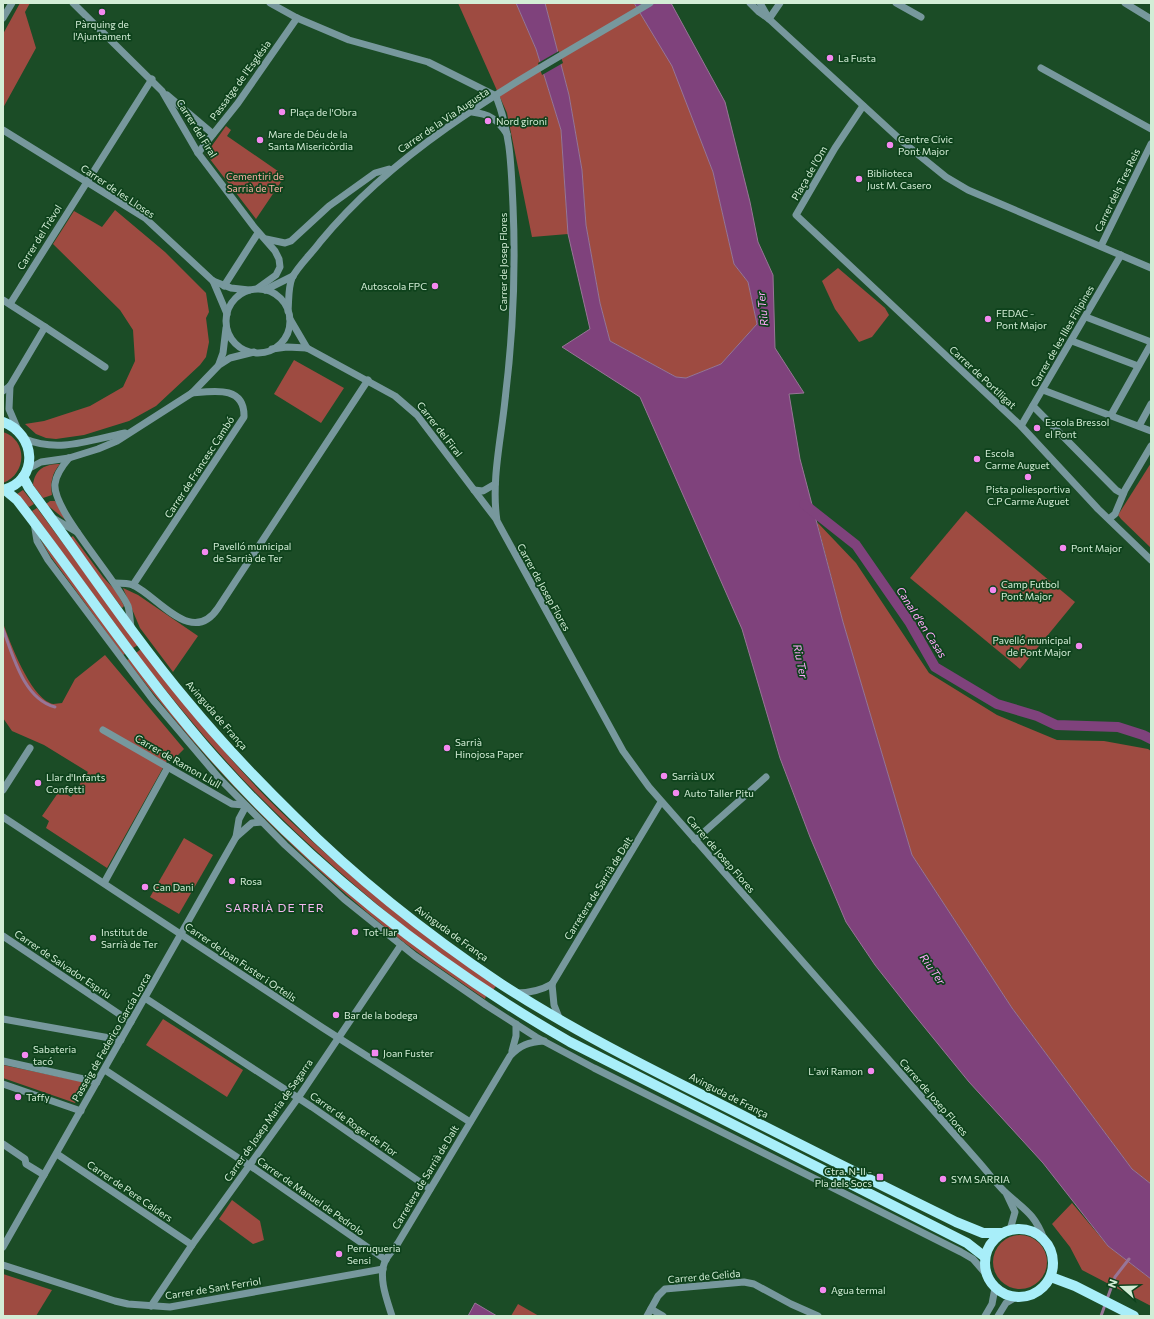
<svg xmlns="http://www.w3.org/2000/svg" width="1154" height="1319" viewBox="0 0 1154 1319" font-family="Commissioner,sans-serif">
<rect width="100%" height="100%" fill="#1b4c26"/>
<g fill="#9e4b41">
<polygon points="20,3 30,3 25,12 36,48 3,108 3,34"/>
<polygon points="458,3 516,3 536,49 561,130 568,234 532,237 507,113"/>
<polygon points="545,3 634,3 672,65 713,172 734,264 748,282 757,324 721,364 686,378 676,377 610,341 600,303 586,225 582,170 569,95"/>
<polygon points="226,126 231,130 227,136 285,176 256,219 206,154"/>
<polygon points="115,210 165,252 206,293 209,312 206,318 209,342 206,357 200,365 156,406 129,421 84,435 56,439 46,438 36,434 25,424 44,421 90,406 123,387 135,361 133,330 120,310 53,244 74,211 102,227"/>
<polygon points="838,268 885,308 889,315 872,337 859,342 835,309 822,281"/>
<polygon points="294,360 344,388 321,423 274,394"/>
<path d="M3,432C28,440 27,474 3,483Z"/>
<polygon points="1151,463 1151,548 1121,519 1118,515"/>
<path d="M60,464C52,473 50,483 52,495L43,498L33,485C35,469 45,464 60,464Z"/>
<polygon points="23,490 34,504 29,507 17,494"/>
<polygon points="50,501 55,501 68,522 46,504"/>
<polygon points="37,508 138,645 133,648 32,511"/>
<polygon points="966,511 1075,602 1020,669 910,578"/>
<polygon points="817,522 856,563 929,673 997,715 1057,740 1104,741 1148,749 1151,751 1151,1184 1132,1169 1012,1008 912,855 843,622"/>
<polygon points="73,536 103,577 116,591 124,606 122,608 70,538"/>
<polygon points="40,539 87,600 125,654 123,655 115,644 51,557"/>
<polygon points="123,588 138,595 198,636 173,672 140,628"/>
<path d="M3,623C10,643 30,695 50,703C53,705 58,703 62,703L75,679L105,655L184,749L174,759L169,757L107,868L46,828L49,821L42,816L60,790L71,797L88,772L44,745L12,731L3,718Z"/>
<path d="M141,649C180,699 220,749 264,795C334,866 414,929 496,986L493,990C469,973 444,958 421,940C363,894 307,845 256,793C213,749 174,701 136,653Z"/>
<path d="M129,659L200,748L256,807L486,996L485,999C449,974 413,951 380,923C285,845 201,757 127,660Z"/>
<polygon points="184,838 213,855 179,914 150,897"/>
<polygon points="163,1019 243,1070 227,1097 146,1045"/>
<polygon points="3,1065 84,1082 85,1087 75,1103 3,1078"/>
<polygon points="232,1200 260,1221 264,1240 253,1244 219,1219"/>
<polygon points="1072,1203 1108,1246 1151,1279 1151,1306 1082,1270 1070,1247 1052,1224"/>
<circle cx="1020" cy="1262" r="27"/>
<polygon points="3,1274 52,1290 36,1316 3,1316"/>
<polygon points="518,1304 539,1316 511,1316"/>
</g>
<g fill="#7f427c" stroke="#987597">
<polygon points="516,3 545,3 569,95 582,170 586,225 600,303 610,341 676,377 686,378 721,364 757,324 748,282 734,264 713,172 672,66 634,3 671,3 725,102 750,202 758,242 773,275 775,348 804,393 789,394 800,459 843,622 912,855 1012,1008 1132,1169 1151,1184 1151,1279 1108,1246 1043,1163 969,1082 912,1012 875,965 846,922 810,837 780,758 742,629 640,397 562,347 590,329 568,234 561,130 536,49"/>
<polygon points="475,1303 497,1316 468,1316"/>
</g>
<polygon fill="#1b4c26" points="559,51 563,63 542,75 538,63"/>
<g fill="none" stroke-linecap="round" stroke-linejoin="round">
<g stroke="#987597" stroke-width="3">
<path d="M3,629C13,656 24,699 55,707"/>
<polyline points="1101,1316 1115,1277 1129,1259"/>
</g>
<polyline stroke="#7f427c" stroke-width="10" points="804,504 856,545 910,623 935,667 997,704 1037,716 1056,725 1118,727 1143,735 1151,739"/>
<g stroke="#77989d" stroke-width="7">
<polyline points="73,3 162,91 198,153 254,227 275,251 279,259 280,267 276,275 258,288"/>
<polyline points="270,3 297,18 349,40 428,62 496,96"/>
<polyline points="750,3 759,12 769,19 904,143 946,177 968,190 1151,268"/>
<polyline points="760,3 768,17"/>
<polyline points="896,3 921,17"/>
<polyline points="1125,3 1151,19"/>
<polyline points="3,18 12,3"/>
<polyline points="769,19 780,3"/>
<polyline points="1041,68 1151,129"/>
<polyline points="167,95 213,134"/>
<path d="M496,96C511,135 511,165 513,206C516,272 513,335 505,400C501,440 491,481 497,521L623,751L649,787L977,1160C986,1170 994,1181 1004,1191C1023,1209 1034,1212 1044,1239"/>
<polyline points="863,106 835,148 796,215 1021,426 1098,509 1151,560"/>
<path d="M472,112C489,114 497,119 507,134"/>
<polyline points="3,130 145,218 213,281 231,288 249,290"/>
<polyline points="198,153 238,103 297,18"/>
<polyline points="266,239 285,243 291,241 329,206 375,173 389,169"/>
<polyline points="1101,246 1151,144"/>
<polyline points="213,281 227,314"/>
<polyline points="224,286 258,233"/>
<circle cx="258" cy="321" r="32"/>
<polyline points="265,290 293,276"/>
<polyline points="3,300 45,327 10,386 3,391"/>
<polyline points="10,304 152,79"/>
<path d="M288,311C289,300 288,288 292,278C297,267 313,252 320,242C406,137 535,72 650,3"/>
<polyline points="1086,317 1151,342"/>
<polyline points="290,319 307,348"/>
<polyline points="45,327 105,367"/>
<polyline points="1072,341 1138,366"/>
<polyline points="272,349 287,347 307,348 395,396 417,415 496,519"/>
<polyline points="219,364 223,353 226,328"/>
<polyline points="10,386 9,409 18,430"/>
<polyline points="1043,390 1151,431"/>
<polyline points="1033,406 1116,490 1123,494"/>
<polyline points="1111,415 1151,344"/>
<polyline points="1021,426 1121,255"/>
<polyline points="1139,426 1151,404"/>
<path d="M25,439C59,453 90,440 125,433"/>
<path d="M69,458C63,465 56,474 55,484C52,510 115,577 128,606C130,613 130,621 131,627"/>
<polyline points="26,470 41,462 69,458 98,449 117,441 192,393 219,365 230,358 254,352"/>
<polyline points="474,490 483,491 495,484"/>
<polyline points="53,518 77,532"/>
<polyline points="1110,518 1115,514 1125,490 1151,446"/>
<polyline points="34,523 37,541 48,560 153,700 219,778 285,845 344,899 415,956 486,1005 536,1037 594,1068 961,1252 973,1259 986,1274"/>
<path d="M115,583C120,583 128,583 133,585C159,597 192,647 218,608L368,380"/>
<path d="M133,585L244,417C245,385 213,391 192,393"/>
<polyline points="103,730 232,804 244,805"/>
<polyline points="3,790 30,748"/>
<polyline points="3,817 323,1028 470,1122"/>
<polyline points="236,837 239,819 246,806"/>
<polyline points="695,840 766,777"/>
<polyline points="104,883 168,767"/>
<polyline points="3,936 131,1022"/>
<polyline points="552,984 661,802"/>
<polyline points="552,984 554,1005 560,1020"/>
<path d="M516,993C530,993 540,991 552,984"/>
<polyline points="145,998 312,1107 430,1189"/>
<polyline points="3,1019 121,1040"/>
<polyline points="512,1051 516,1036 516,1024"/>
<polyline points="3,1061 97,1082"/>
<polyline points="105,1070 255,1169 386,1260"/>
<polyline points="3,1084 81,1111"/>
<polyline points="3,1144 25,1159 26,1164 44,1175"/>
<polyline points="57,1154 192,1245"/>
<polyline points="1007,1195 1015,1212 1010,1230"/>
<polyline points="3,1247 236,837 252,823 262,822"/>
<polyline points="3,1265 115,1301 128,1304 170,1307 383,1269"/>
<polyline points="151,1306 192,1245 298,1098 401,945"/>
<polyline points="651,1309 663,1316"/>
<path d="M392,1316C387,1300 378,1278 385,1261C388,1255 394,1249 398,1243L510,1056C520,1045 529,1042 544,1041"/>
<polyline points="647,1316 658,1296 665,1289 744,1282 754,1284 791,1304 818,1316"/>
<polyline points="985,1316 992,1304 995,1288"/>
<polyline points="998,1316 1006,1303 1016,1297"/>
</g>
<g stroke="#a8eef9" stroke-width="10">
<path d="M3,422C36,434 40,480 3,490"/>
<path d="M23,477L29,488C82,559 131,634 188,702C221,742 257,780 295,817C357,879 428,935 501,984C572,1030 648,1068 724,1106C801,1145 878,1184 956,1222L983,1233H1002"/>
<path d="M5,490L17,500C80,581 136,666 203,744C306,863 433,964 570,1042L967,1243L985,1257"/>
<circle cx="1019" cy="1263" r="34"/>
<polyline points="1051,1277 1075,1286 1134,1316"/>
</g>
</g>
<g fill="#f489f0" stroke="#0e421c" stroke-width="1.5">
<circle cx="102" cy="12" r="4"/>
<circle cx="830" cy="58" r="4"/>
<circle cx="282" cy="112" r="4"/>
<circle cx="488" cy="121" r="4"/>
<circle cx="260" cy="140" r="4"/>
<circle cx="890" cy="145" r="4"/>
<circle cx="859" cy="179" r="4"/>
<circle cx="435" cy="286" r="4"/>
<circle cx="988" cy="319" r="4"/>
<circle cx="1037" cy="428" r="4"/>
<circle cx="977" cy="459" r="4"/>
<circle cx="1028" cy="477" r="4"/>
<circle cx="1063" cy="548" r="4"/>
<circle cx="205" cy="552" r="4"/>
<circle cx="993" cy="590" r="4"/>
<circle cx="1079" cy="646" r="4"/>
<circle cx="447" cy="748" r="4"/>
<circle cx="664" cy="776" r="4"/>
<circle cx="38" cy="783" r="4"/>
<circle cx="676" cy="793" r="4"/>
<circle cx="232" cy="881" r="4"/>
<circle cx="145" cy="887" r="4"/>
<circle cx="355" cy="932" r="4"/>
<circle cx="93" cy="938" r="4"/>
<circle cx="336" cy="1015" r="4"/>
<rect x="371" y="1049" width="8" height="8" rx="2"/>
<circle cx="25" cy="1055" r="4"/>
<circle cx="871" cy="1071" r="4"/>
<circle cx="18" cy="1097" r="4"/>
<rect x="876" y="1173" width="8" height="8" rx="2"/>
<circle cx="943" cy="1179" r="4"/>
<circle cx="339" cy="1254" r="4"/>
<circle cx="823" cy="1290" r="4"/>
</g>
<g text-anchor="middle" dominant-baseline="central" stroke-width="3.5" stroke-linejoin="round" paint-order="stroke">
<g font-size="10" fill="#d3edd6" stroke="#0e421c" text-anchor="start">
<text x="102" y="24" text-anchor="middle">Pàrquing de<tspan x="102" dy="12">l'Ajuntament</tspan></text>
<text x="838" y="58">La Fusta</text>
<text x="290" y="112">Plaça de l'Obra</text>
<text x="496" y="121">Nord gironi</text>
<text x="268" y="134">Mare de Déu de la<tspan x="268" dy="12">Santa Misericòrdia</tspan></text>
<text x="898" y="139">Centre Cívic<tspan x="898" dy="12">Pont Major</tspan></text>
<text x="867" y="173">Biblioteca<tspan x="867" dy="12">Just M. Casero</tspan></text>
<text x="427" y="286" text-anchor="end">Autoscola FPC</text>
<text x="996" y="313">FEDAC -<tspan x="996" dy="12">Pont Major</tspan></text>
<text x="1045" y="422">Escola Bressol<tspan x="1045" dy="12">el Pont</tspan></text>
<text x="985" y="453">Escola<tspan x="985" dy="12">Carme Auguet</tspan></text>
<text x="1028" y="489" text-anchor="middle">Pista poliesportiva<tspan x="1028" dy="12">C.P Carme Auguet</tspan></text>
<text x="213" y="546">Pavelló municipal<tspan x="213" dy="12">de Sarrià de Ter</tspan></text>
<text x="1071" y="548">Pont Major</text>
<text x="1001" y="584">Camp Futbol<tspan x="1001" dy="12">Pont Major</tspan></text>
<text x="1071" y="640" text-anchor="end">Pavelló municipal<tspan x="1071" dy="12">de Pont Major</tspan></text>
<text x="455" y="742">Sarrià<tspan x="455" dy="12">Hinojosa Paper</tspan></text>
<text x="672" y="776">Sarrià UX</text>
<text x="46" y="777">Llar d'Infants<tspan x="46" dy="12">Confetti</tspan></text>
<text x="684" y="793">Auto Taller Pitu</text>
<text x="240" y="881">Rosa</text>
<text x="153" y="887">Can Dani</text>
<text x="101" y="932">Institut de<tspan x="101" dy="12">Sarrià de Ter</tspan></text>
<text x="363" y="932">Tot-llar</text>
<text x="344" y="1015">Bar de la bodega</text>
<text x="33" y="1049">Sabateria<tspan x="33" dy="12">tacó</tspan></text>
<text x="383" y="1053">Joan Fuster</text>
<text x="863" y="1071" text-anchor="end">L'avi Ramon</text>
<text x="26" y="1097">Taffy</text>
<text x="872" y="1171" text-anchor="end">Ctra. N-II -<tspan x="872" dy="12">Pla dels Socs</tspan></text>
<text x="951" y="1179">SYM SARRIA</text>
<text x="347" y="1248">Perruqueria<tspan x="347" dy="12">Sensi</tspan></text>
<text x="831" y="1290">Agua termal</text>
</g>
<g font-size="10" fill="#d3edd6" stroke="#0e421c">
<text transform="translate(240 80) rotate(-54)">Passatge de l'Església</text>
<text transform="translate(443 120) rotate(-34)">Carrer de la Via Augusta</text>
<text transform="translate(197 128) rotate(58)">Carrer del Firal</text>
<text transform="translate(809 173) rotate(-60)">Plaça de l'Om</text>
<text transform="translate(1117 190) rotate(-64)">Carrer dels Tres Reis</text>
<text transform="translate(118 191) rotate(34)">Carrer de les Lloses</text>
<text transform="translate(39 237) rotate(-58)">Carrer del Trèvol</text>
<text transform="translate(503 262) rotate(-90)">Carrer de Josep Flores</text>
<text transform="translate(1062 336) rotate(-60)">Carrer de les Illes Filipines</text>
<text transform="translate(983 377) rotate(43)">Carrer de Portlligat</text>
<text transform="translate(440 429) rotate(52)">Carrer del Firal</text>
<text transform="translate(199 467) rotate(-57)">Carrer de Francesc Cambó</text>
<text transform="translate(544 587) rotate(61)">Carrer de Josep Flores</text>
<text transform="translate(217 715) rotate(49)">Avinguda de França</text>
<text transform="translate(178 761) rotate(30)">Carrer de Ramon Llull</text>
<text transform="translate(721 854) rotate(49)">Carrer de Josep Flores</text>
<text transform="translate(598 888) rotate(-58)">Carretera de Sarrià de Dalt</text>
<text transform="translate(452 933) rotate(36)">Avinguda de França</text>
<text transform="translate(241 962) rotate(34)">Carrer de Joan Fuster i Ortells</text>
<text transform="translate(63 964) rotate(34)">Carrer de Salvador Espriu</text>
<text transform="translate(111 1037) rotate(-60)">Passeig de Federico García Lorca</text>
<text transform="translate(729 1095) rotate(27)">Avinguda de França</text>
<text transform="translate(934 1097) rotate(49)">Carrer de Josep Flores</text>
<text transform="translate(268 1120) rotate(-55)">Carrer de Josep Maria de Segarra</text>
<text transform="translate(354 1124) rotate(35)">Carrer de Roger de Flor</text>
<text transform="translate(425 1177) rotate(-59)">Carretera de Sarrià de Dalt</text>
<text transform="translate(130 1191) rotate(34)">Carrer de Pere Calders</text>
<text transform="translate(311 1196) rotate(35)">Carrer de Manuel de Pedrolo</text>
<text transform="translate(704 1276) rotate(-5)">Carrer de Gelida</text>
<text transform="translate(213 1288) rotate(-9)">Carrer de Sant Ferriol</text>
</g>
<g font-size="10" fill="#f7aea3" stroke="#0e421c">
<text x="255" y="176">Cementiri de<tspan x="255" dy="12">Sarrià de Ter</tspan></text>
</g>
<g font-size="11" font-style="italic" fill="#ffa8fb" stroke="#0e421c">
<text transform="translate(762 309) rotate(-96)">Riu Ter</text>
<text transform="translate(922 622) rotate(57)">Canal d'en Casas</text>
<text transform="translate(801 661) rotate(78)">Riu Ter</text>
<text transform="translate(933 969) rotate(55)">Riu Ter</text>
</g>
<g font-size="12" letter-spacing="1" fill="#f2b6ee" stroke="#0e421c">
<text x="275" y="907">SARRIÀ DE TER</text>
</g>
</g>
<rect width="1154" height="1319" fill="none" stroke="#d3edd6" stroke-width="8"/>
<g transform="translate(1122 1287) rotate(290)" stroke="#0e421c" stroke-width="3" paint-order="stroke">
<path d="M0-3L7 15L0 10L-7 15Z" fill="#d3edd6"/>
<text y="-6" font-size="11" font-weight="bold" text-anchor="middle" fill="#d3edd6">N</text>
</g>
</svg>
